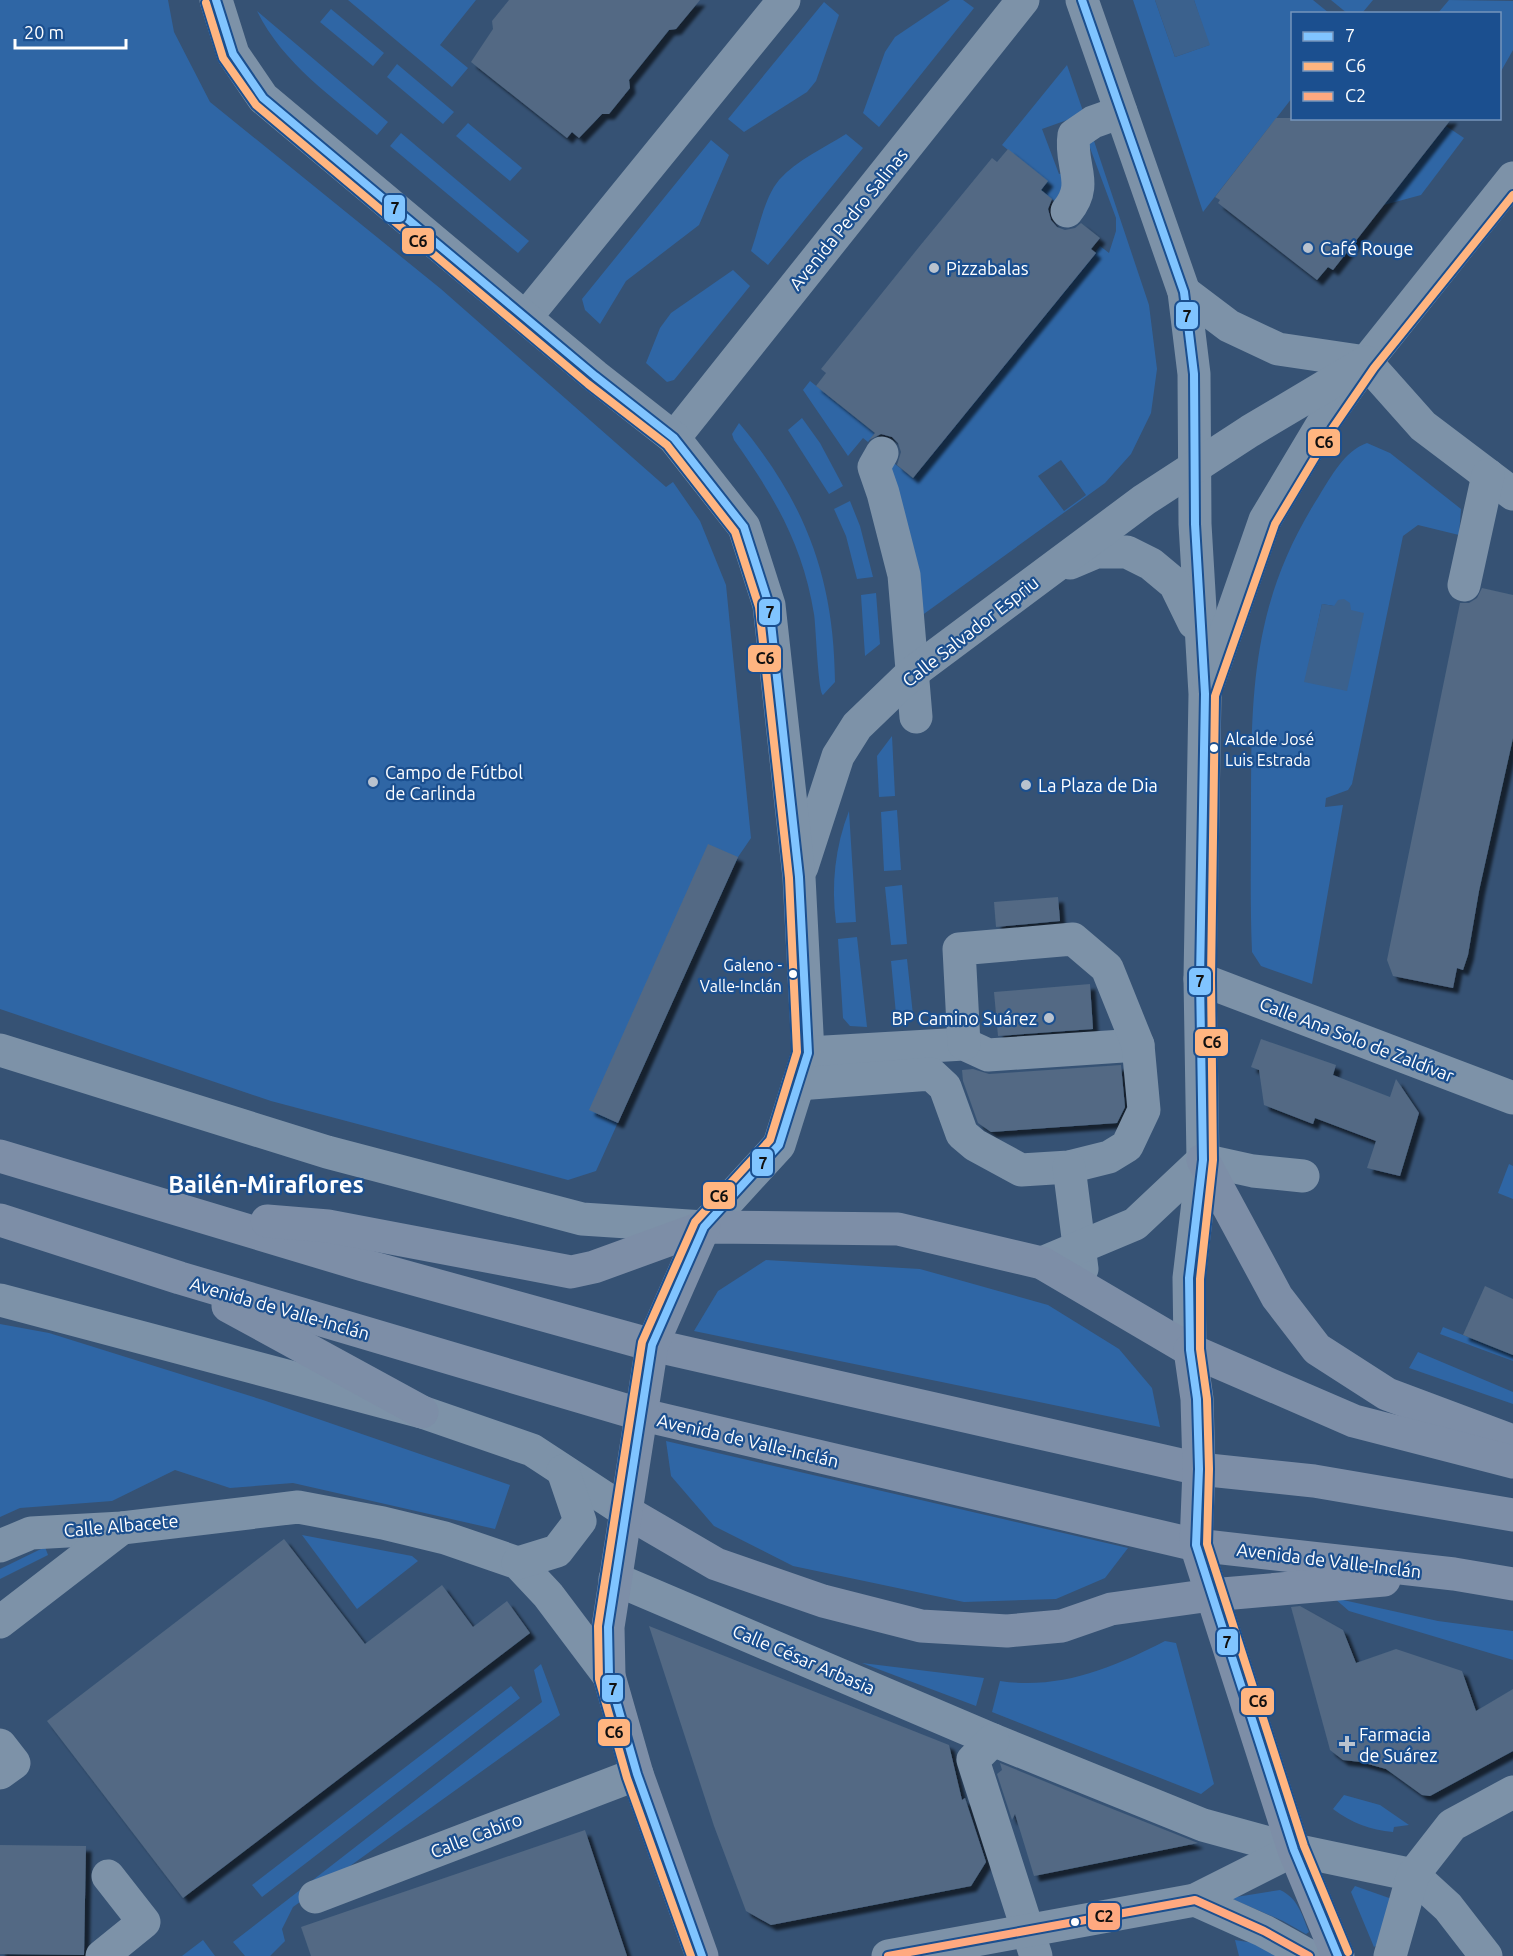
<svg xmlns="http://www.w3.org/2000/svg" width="1513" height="1956" viewBox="0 0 1513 1956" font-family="Ubuntu,sans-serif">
<defs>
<filter id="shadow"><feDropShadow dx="5.5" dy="5.5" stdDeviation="1.5" flood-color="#0009"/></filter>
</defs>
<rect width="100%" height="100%" fill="#365274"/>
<g fill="#2f66a5" fill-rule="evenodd">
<polygon points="0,0 168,0 174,32 210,102 441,289 666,487 673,482 700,521 726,585 751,838 738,857 596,1171 568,1180 271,1101 0,1009"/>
<polygon points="348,0 476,0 440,45 468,68 452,87"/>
<polygon points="950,0 963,0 974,8 879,127 863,113 885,52 895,37"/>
<polygon points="1133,0 1155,0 1175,57 1209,45 1194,0 1313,0 1329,13 1292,14 1292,98 1203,212"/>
<polygon points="1331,0 1373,0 1363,12 1348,14"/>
<polygon points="1449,0 1513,1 1513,50 1500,73 1500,14 1438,13"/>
<polygon points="824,2 839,15 816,81 807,92 744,132 728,119"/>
<polygon points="331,9 384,53 373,66 320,22"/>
<path d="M257,11L388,122L377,135C333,97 283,64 257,11Z"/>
<polygon points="397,64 454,112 443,124 387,77"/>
<polygon points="1067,65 1084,114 1042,129 1059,174 1067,172 1057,203 1040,191 1047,182 1002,145"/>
<polygon points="468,123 522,168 510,181 456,136"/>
<polygon points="1446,126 1464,138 1421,195 1384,205"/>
<polygon points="401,133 529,241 518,253 390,146"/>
<path d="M846,134L863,148L768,265L751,251C759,229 764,198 779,180C797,160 824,148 846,134Z"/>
<path d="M1092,135L1149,305L1157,369L1151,413L1131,454L1105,483L921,616L886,457L913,478L1100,246L1109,253L1116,231V218L1086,137ZM1061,460L1086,495L1064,511L1038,476Z"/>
<polygon points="711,140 729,155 699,225 626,281 600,324 585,310 582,299"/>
<polygon points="733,270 750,286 674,380 667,382 646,363 660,328 671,313"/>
<polygon points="810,381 875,433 868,442 863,438 848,456 803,390"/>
<polygon points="802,418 820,443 843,486 829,494 788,430"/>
<path d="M739,423C806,503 834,578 835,682L823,695C818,691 816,627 814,614C803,545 774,496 734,440L732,434Z"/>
<path d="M1367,443L1390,453L1461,509L1459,535L1418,525L1403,536L1352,784L1348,790L1326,798L1325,807L1343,805L1312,984L1261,966L1252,952C1250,905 1251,858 1251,811C1251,691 1252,601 1319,496C1331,477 1344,451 1367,443ZM1322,604L1334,606L1305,682Z"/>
<polygon points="850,501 860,526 873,577 857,579 846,536 834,509"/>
<polygon points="876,593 880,644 865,656 861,595"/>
<polygon points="892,736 895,796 879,797 877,756"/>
<polygon points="897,810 901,870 884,871 881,812"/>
<path d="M849,811L856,922L836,923C831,885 835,847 849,811Z"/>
<polygon points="902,885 907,944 891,945 885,887"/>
<polygon points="857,937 867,1027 850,1026 843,1018 838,939"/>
<polygon points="907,959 913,1015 911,1021 897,1025 891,961"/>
<polygon points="1509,1164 1513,1166 1513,1199 1498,1193"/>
<polygon points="766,1260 920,1269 1048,1305 1119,1349 1152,1388 1160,1427 694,1331 718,1291"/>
<polygon points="0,1324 49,1333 263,1400 510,1485 495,1529 293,1483 230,1488 175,1470 112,1501 20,1508 0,1517"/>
<polygon points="1443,1327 1513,1355 1513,1361 1440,1334"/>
<polygon points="1418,1352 1513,1392 1513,1404 1409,1368"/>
<polygon points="666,1441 1128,1548 1105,1578 1056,1599 964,1602 793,1566 714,1526 671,1476"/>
<polygon points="302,1535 412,1556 418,1561 357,1609"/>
<polygon points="45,1547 48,1555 0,1579 0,1569"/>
<polygon points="1334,1598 1438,1621 1513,1631 1513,1660 1349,1611"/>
<path d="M1165,1641L1176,1643L1214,1784L1201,1794L992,1712L1000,1681C1059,1690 1113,1668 1165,1641Z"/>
<polygon points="862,1663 984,1678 976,1706"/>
<polygon points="541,1664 560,1715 293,1907 282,1929 285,1941 270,1956 245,1956 233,1942 542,1702 534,1670"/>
<polygon points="511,1686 520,1698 262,1897 252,1885"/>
<path d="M1344,1795L1380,1805L1409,1825L1394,1827L1393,1832C1370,1830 1352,1823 1333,1809Z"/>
<polygon points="1355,1886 1392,1899 1377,1945 1374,1947 1351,1892"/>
<path d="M1280,1890C1298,1898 1302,1915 1309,1932L1306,1934L1283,1921L1230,1898Z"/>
<polygon points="203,1940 215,1956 182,1956"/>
<polygon points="1235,1940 1254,1943 1279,1956 1239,1956"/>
</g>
<g fill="#3b618d">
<polygon points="1155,0 1194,0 1210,45 1175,57"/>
<polygon points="1344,599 1350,603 1351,610 1364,613 1347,691 1304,682 1322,604 1334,606 1338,600"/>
</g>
<g fill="#526984" filter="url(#shadow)">
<polygon points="509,0 700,0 676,29 669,30 629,80 630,88 609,114 602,114 579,138 572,132 567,138 471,62 493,29 492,21"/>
<polygon points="1276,118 1452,118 1333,270 1328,267 1317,280 1218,203 1220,200 1215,197"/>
<polygon points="1008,149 1048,181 1041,190 1052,199 1048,209 1051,220 1057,227 1065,230 1075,228 1081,223 1100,238 1091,249 1096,253 913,478 897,465 901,452 898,443 892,437 881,434 869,440 875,433 816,386 826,373 821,369 919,247 992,158 997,162"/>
<polygon points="1482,588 1513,595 1513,738 1479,891 1468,955 1463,970 1457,968 1453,988 1393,976 1387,960 1460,603 1469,603 1477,598"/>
<polygon points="708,844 738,857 618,1123 589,1110"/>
<polygon points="1058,897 1060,921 996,927 994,902"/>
<polygon points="1090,984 1093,1029 998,1036 994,992"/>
<polygon points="1261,1039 1336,1065 1333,1075 1390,1097 1396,1079 1419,1113 1400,1176 1367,1168 1376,1141 1315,1118 1313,1124 1264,1105 1259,1070 1251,1067"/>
<polygon points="1121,1065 1125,1107 1117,1123 991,1132 978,1123 963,1081 962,1070 973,1069 989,1074"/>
<polygon points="1485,1286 1513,1299 1513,1355 1463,1335"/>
<polygon points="284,1539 365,1644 442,1585 473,1627 507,1601 530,1633 183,1898 47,1721"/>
<polygon points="1300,1606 1343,1630 1356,1663 1396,1649 1462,1671 1476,1711 1513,1689 1513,1751 1430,1796 1422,1795 1386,1769 1361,1762 1343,1760 1330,1750 1329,1746 1291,1607"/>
<polygon points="649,1626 949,1745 962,1800 965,1798 986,1862 971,1886 771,1925 746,1911 714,1826"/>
<polygon points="1000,1763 1090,1800 1198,1843 1034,1876 1015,1814 1012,1820 997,1774 1002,1770"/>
<polygon points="585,1830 627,1956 311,1956 301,1927"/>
<polygon points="0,1845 86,1846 84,1955 0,1954"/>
</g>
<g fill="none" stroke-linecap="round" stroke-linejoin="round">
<g stroke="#7d92a8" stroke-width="33">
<polyline points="1082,0 1184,292 1194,374 1195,524 1205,694 1200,979 1203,1160 1189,1278 1190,1350"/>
<path d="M1067,211C1090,183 1069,166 1074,135L1093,122L1121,112"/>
<polyline points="1184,292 1229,326 1278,349 1366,362"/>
<polyline points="526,317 784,0"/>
<polyline points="1366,362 1423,426 1513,494"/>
<polyline points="674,438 1023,0"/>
<polyline points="882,453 874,467 883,493 904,575 916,717"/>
<polyline points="1070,563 1096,552 1127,552 1151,564 1175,584 1194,623"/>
<polyline points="1464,585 1488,475"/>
<polyline points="1209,681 1265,520 1323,423 1366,362 1513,178"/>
<polyline points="802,867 838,756 857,726 912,673 1144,500 1250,431 1366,362"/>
<polyline points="1200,979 1513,1098"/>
<polyline points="0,1050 327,1152 582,1219 704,1227 779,1145 808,1053 799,877 769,605 744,527 674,438 595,376 263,98 233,54 216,0"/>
<polyline points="808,1053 964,1044 988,1055 1138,1045"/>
<polyline points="798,1084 931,1074 945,1087 962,1134 975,1145 1021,1170 1069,1167 1109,1157 1127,1146 1144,1110 1138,1045 1107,968 1073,939 959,949 964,1044"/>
<polyline points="1203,1160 1253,1171 1303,1176"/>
<polyline points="1069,1167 1082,1269"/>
<polyline points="1042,1263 1135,1224 1203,1160"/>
<polyline points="0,1300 422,1412 532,1450 625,1511"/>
<polyline points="0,1546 31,1533 122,1528 298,1507 383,1523 445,1538 518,1563 548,1595 609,1676"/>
<polyline points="518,1563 557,1551 580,1521 563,1471"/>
<polyline points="615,1579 993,1740 1203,1825 1294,1850 1413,1875 1448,1907 1486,1956"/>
<polyline points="0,1622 122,1528"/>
<polyline points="993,1740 973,1760 1036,1956"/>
<polyline points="0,1745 14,1763 0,1773"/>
<polyline points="315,1897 637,1774"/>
<polyline points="1195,1900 1264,1931 1309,1956"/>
<polyline points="102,1956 144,1922 108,1876"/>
<polyline points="888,1956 1195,1900 1294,1850"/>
<polyline points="1390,1956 1413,1875 1452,1825 1513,1792"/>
</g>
<g stroke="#7d8ea7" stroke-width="33">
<polyline points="0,1156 363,1265 652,1345 1199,1469 1314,1481 1513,1515"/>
<polyline points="1203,1160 1277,1297 1317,1349 1387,1394 1513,1441"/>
<polyline points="0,1220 180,1278 639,1414 1196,1545 1454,1574 1513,1584"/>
<polyline points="267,1221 328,1226 571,1272 594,1267 704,1227 898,1229 1042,1263 1190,1350 1354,1421 1513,1462"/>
<polyline points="228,1306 422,1412"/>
<polyline points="1190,1350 1197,1399 1199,1469 1196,1545 1294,1850 1338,1956"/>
<polyline points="625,1511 716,1564 823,1601 921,1626 1007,1631 1062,1626 1111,1609 1211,1595 1384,1580"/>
<polyline points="702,1956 637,1774 609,1676 608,1627 652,1345 704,1227"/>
</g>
<g stroke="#1b4f8f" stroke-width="12">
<g id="bus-1">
<polyline points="216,0 233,54 263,98 595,376 674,438 744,527 769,605 799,877 808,1053 779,1145 704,1227 652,1345 608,1627 609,1676 637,1774 702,1956"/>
<polyline points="1082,0 1184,292 1194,374 1195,524 1205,694 1200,979 1203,1160 1189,1278 1190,1350 1197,1399 1199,1469 1196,1545 1294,1850 1338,1956"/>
</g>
</g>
<g stroke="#1b4f8f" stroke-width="12">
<g id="bus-2">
<polyline points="206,3 223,58 256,105 588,384 667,445 735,532 759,607 789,878 797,1052 770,1140 695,1222 642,1342 598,1626 599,1679 627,1778 691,1956"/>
<polyline points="1348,1952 1304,1846 1207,1544 1209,1469 1207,1399 1200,1349 1200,1279 1213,1160 1211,979 1215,696 1275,524 1332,429 1374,368 1513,195"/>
</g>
</g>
<g stroke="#1b4f8f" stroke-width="12">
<polyline id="bus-3" points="888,1956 1195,1900 1264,1931 1309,1956"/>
</g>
<use href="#bus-1" stroke="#80c4ff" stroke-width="8"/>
<use href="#bus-2" stroke="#ffb580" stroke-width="8"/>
<use href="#bus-3" stroke="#ffa980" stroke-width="8"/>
</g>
<g fill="#b9c2ce" stroke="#1b4f8f" stroke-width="2">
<circle cx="1308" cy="248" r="6"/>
<circle cx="934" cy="268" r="6"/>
<circle cx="373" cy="782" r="6"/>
<circle cx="1026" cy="785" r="6"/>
<circle cx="1049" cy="1018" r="6"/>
<path d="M1344 1735h6v6h6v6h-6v6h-6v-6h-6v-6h6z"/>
</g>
<g fill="#fff" stroke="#1b4f8f" stroke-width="2">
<circle cx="1214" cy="748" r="5"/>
<circle cx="793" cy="974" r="5"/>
<circle cx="1075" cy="1922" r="5"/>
</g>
<g text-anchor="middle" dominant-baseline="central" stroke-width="4.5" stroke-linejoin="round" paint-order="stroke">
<g font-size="16" fill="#fff" stroke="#1b4f8f" text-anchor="start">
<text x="1225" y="739">Alcalde José<tspan x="1225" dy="21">Luis Estrada</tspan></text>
<text x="782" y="965" text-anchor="end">Galeno -<tspan x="782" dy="21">Valle-Inclán</tspan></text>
</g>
<g font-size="18" fill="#fff" stroke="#1b4f8f">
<text transform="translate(848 219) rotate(-51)">Avenida Pedro Salinas</text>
<text transform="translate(970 631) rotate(-38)">Calle Salvador Espriu</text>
<text transform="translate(1357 1039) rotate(21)">Calle Ana Solo de Zaldívar</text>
<text transform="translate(280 1308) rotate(16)">Avenida de Valle-Inclán</text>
<text transform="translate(748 1440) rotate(13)">Avenida de Valle-Inclán</text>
<text transform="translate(121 1525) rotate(-5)">Calle Albacete</text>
<text transform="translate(1329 1560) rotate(7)">Avenida de Valle-Inclán</text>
<text transform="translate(804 1659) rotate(23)">Calle César Arbasia</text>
<text transform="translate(476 1835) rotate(-21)">Calle Cabiro</text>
</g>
<g font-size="18" fill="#fff" stroke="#1b4f8f" text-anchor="start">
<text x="1320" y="248">Café Rouge</text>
<text x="946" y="268">Pizzabalas</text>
<text x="385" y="772">Campo de Fútbol<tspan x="385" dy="21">de Carlinda</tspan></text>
<text x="1038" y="785">La Plaza de Dia</text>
<text x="1037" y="1018" text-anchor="end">BP Camino Suárez</text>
<text x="1359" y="1734">Farmacia<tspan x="1359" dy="21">de Suárez</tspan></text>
</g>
<g font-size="24" font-weight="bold" fill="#fff" stroke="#1b4f8f">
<text x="266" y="1184">Bailén-Miraflores</text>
</g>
</g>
<g stroke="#1b4f8f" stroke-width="2">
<rect x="383" y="194" width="23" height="29" rx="6" fill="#80c4ff"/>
<rect x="401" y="227" width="34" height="28" rx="6" fill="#ffb580"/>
<rect x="1175" y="301" width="24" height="29" rx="6" fill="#80c4ff"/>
<rect x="1307" y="428" width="34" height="29" rx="6" fill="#ffb580"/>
<rect x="758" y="598" width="23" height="28" rx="6" fill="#80c4ff"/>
<rect x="747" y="644" width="35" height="29" rx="6" fill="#ffb580"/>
<rect x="1188" y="967" width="24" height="29" rx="6" fill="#80c4ff"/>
<rect x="1194" y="1028" width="35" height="29" rx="6" fill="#ffb580"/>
<rect x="751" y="1148" width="23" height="29" rx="6" fill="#80c4ff"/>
<rect x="702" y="1181" width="34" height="29" rx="6" fill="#ffb580"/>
<rect x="1216" y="1628" width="23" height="28" rx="6" fill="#80c4ff"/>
<rect x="601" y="1674" width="23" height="29" rx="6" fill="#80c4ff"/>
<rect x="1240" y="1687" width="35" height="29" rx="6" fill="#ffb580"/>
<rect x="597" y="1718" width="34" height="29" rx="6" fill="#ffb580"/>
<rect x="1087" y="1902" width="34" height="29" rx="6" fill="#ffa980"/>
</g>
<g font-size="16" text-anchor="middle" font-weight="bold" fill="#111">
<text x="395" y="214">7</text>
<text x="418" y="247">C6</text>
<text x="1187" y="322">7</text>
<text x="1324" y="448">C6</text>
<text x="770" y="618">7</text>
<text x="765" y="664">C6</text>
<text x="1200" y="987">7</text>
<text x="1212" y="1048">C6</text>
<text x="763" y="1169">7</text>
<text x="719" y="1202">C6</text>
<text x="1227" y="1648">7</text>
<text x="613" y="1695">7</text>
<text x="1258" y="1707">C6</text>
<text x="614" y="1738">C6</text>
<text x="1104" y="1922">C2</text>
</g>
<rect x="1291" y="12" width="210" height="108" fill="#1b4f8f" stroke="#7695bc" stroke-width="1.5"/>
<rect x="1303" y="32" width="30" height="9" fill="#80c4ff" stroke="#7695bc" stroke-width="1.5"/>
<text x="1345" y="42" font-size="18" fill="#ffffff">7</text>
<rect x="1303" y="62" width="30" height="9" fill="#ffb580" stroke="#7695bc" stroke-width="1.5"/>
<text x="1345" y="72" font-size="18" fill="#ffffff">C6</text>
<rect x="1303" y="92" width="30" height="9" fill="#ffa980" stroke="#7695bc" stroke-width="1.5"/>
<text x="1345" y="102" font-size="18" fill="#ffffff">C2</text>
<path d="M15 39v9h111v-9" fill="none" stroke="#ffffff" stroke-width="3"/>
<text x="24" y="39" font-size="18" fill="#ffffff" stroke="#1b4f8f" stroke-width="4.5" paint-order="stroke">20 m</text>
</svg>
